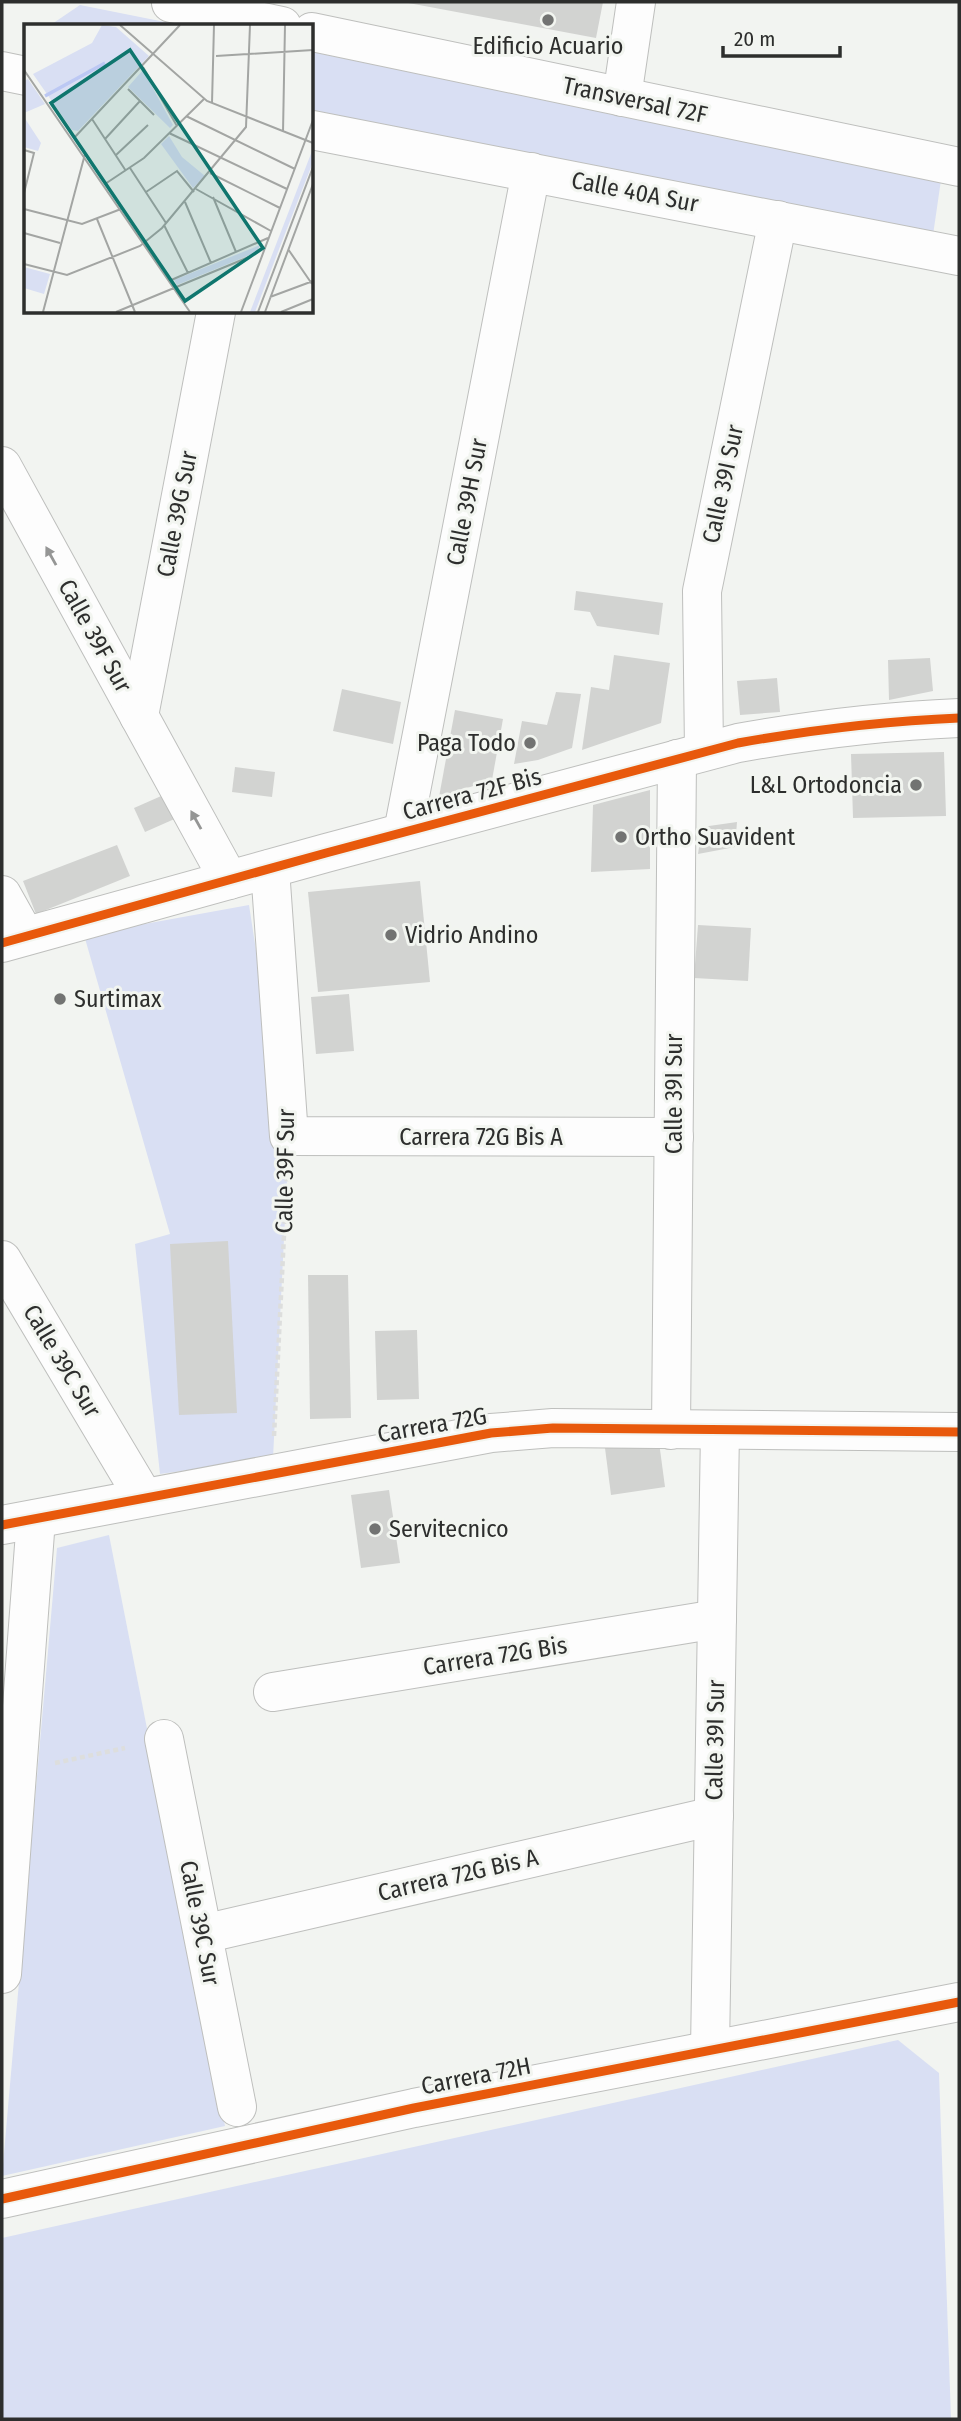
<svg xmlns="http://www.w3.org/2000/svg" width="961" height="2421" viewBox="0 0 961 2421" font-family="'Fira Sans Condensed',sans-serif">
<rect width="100%" height="100%" fill="#f2f4f1"/>
<g fill="#d9dff3">
<polygon points="80,5 185,26 49,26"/>
<polygon points="312,52 941,180 933,235 312,110"/>
<polygon points="249,905 288,1159 273,1458 160,1474 135,1244 170,1234 84,935"/>
<polygon points="109,1535 225,2126 2,2176 57,1548"/>
<polygon points="898,2040 939,2073 951,2419 2,2419 2,2238"/>
</g>
<g fill="#d2d3d1">
<polygon points="403,2 603,2 596,38"/>
<polygon points="576,591 663,603 659,635 597,626 590,612 574,610"/>
<polygon points="614,655 670,663 661,723 582,750 591,687 609,690"/>
<polygon points="930,658 933,691 889,700 888,660"/>
<polygon points="777,678 780,712 740,715 737,681"/>
<polygon points="342,689 401,702 393,744 333,731"/>
<polygon points="556,692 581,694 572,748 538,760 514,764 522,721 547,725"/>
<polygon points="455,710 503,719 492,780 439,797"/>
<polygon points="944,752 946,816 853,818 851,754"/>
<polygon points="235,767 275,772 272,797 232,792"/>
<polygon points="650,790 650,869 591,872 593,805"/>
<polygon points="168,793 179,817 145,832 134,808"/>
<polygon points="737,822 735,847 698,854 702,827"/>
<polygon points="117,845 130,876 36,914 23,881"/>
<polygon points="420,881 430,982 318,992 308,892"/>
<polygon points="698,925 751,928 748,981 694,978"/>
<polygon points="349,994 354,1051 316,1054 311,997"/>
<polygon points="228,1241 237,1413 179,1415 170,1244"/>
<polygon points="308,1275 348,1275 351,1418 310,1419"/>
<polygon points="417,1330 419,1399 377,1400 375,1331"/>
<polygon points="659,1442 665,1487 611,1495 605,1448"/>
<polygon points="389,1490 400,1563 361,1568 351,1495"/>
</g>
<g fill="none" stroke-linecap="round" stroke-linejoin="round">
<g stroke="#bebfbd" stroke-width="40">
<g id="minor">
<polyline points="171,3 282,26"/>
<polyline points="312,32 959,167"/>
<polyline points="2,71 26,76"/>
<polyline points="622,97 636,2"/>
<polyline points="312,130 959,256"/>
<polyline points="2,466 229,880"/>
<polyline points="139,716 216,312"/>
<polyline points="704,751 702,591 778,220"/>
<polyline points="403,832 531,172"/>
<polyline points="270,869 289,1136 674,1137"/>
<polyline points="2,895 25,936"/>
<path d="M2,943L326,853L738,743C811,730 885,721 959,718"/>
<polyline points="2,1260 144,1498"/>
<polyline points="671,1430 677,759"/>
<polyline points="2,1525 491,1433 553,1428 959,1432"/>
<polyline points="273,1692 717,1619"/>
<polyline points="164,1739 237,2107"/>
<polyline points="203,1934 714,1816"/>
<polyline points="2,1974 36,1519"/>
<polyline points="710,2050 720,1430"/>
<polyline points="2,2199 414,2108 959,2002"/>
</g>
</g>
<g stroke="#dddedd" stroke-width="4.5" stroke-dasharray="5 3.5" stroke-linecap="butt">
<polyline points="274,1436 287,1175"/>
<polyline points="55,1763 125,1748"/>
</g>
<use href="#minor" stroke="#fdfdfd" stroke-width="38"/>
<g stroke="#f2f5f0" stroke-width="13">
<g id="cycleway">
<path d="M2,943L326,853L738,743C811,730 885,721 959,718"/>
<polyline points="2,1525 491,1433 553,1428 959,1432"/>
<polyline points="2,2199 414,2108 959,2002"/>
</g>
</g>
<use href="#cycleway" stroke="#e8590c" stroke-width="9"/>
</g>
<defs><path id="oneway-solid" d="M-6-.8H1V-3.2L6.5 0L1 3.2V.8H-6Z" transform="scale(1.75)"/></defs>
<g fill="#959695">
<use href="#oneway-solid" transform="translate(51 556) rotate(-119)"/>
<use href="#oneway-solid" transform="translate(196 820) rotate(-119)"/>
</g>
<g fill="#727372" stroke="#f2f5f0" stroke-width="2.5">
<circle cx="548" cy="20" r="7"/>
<circle cx="530" cy="743" r="7"/>
<circle cx="916" cy="785" r="7"/>
<circle cx="621" cy="837" r="7"/>
<circle cx="391" cy="935" r="7"/>
<circle cx="60" cy="999" r="7"/>
<circle cx="375" cy="1529" r="7"/>
</g>
<g text-anchor="middle" dominant-baseline="central" stroke-width="6" stroke-linejoin="round" paint-order="stroke">
<g font-size="24" fill="#2d2e2d" stroke="#f2f5f0" text-anchor="start">
<text x="548" y="46" text-anchor="middle">Edificio Acuario</text>
<text x="516" y="743" text-anchor="end">Paga Todo</text>
<text x="902" y="785" text-anchor="end">L&amp;L Ortodoncia</text>
<text x="635" y="837">Ortho Suavident</text>
<text x="405" y="935">Vidrio Andino</text>
<text x="74" y="999">Surtimax</text>
<text x="389" y="1529">Servitecnico</text>
</g>
<g font-size="24" fill="#2d2e2d" stroke="#f2f5f0">
<text transform="translate(635 100) rotate(12)">Transversal 72F</text>
<text transform="translate(635 192) rotate(11)">Calle 40A Sur</text>
<text transform="translate(723 484) rotate(-78)">Calle 39I Sur</text>
<text transform="translate(467 502) rotate(-79)">Calle 39H Sur</text>
<text transform="translate(177 514) rotate(-79)">Calle 39G Sur</text>
<text transform="translate(95 636) rotate(61)">Calle 39F Sur</text>
<text transform="translate(472 794) rotate(-15)">Carrera 72F Bis</text>
<text transform="translate(674 1094) rotate(-90)">Calle 39I Sur</text>
<text x="481" y="1137">Carrera 72G Bis A</text>
<text transform="translate(285 1171) rotate(-89)">Calle 39F Sur</text>
<text transform="translate(62 1361) rotate(59)">Calle 39C Sur</text>
<text transform="translate(432 1425) rotate(-10)">Carrera 72G</text>
<text transform="translate(495 1656) rotate(-9)">Carrera 72G Bis</text>
<text transform="translate(715 1740) rotate(-89)">Calle 39I Sur</text>
<text transform="translate(458 1875) rotate(-13)">Carrera 72G Bis A</text>
<text transform="translate(200 1923) rotate(79)">Calle 39C Sur</text>
<text transform="translate(476 2076) rotate(-11)">Carrera 72H</text>
</g>
</g>
<g transform="translate(24 24)">
<rect width="289" height="289" fill="#f2f4f1"/>
<path d="M78,1L92,3L125,32L54,107L48,106L9,50L68,19ZM119,46L149,101L146,104L104,63ZM4,55L21,80L0,89V57ZM0,93L17,119L14,127L0,123ZM145,112L158,133L181,152L169,164L137,120ZM288,127L289,138L257,220L231,288H226ZM236,221L233,228L153,261L150,256ZM0,243L26,250L20,270L0,264Z" fill="#d9dff3"/>
<path fill="none" stroke="#bcc8f3" stroke-width="3.5" d="M21,72L81,39"/>
<path fill="none" stroke="#a3a5a3" stroke-width="2" d="M96,1L183,77L289,119M192,32L289,26M119,43L153,102M0,46L166,288M104,65L130,91M188,79L190,1M162,92L271,145M68,95L102,147M259,108L261,1M145,109L263,165M50,114L156,1M81,115L116,77M0,126L10,129L0,169M92,131L124,101M106,144L142,199M186,149L256,184M81,160L120,134L180,75M172,165L247,207M122,168L153,147L170,168M189,173L212,228M161,178L187,239M0,185L58,200L97,185M73,195L111,288M140,201L164,249M0,209L36,219M264,225L288,260M0,240L43,251L116,222L138,204L222,103L226,1M145,257L244,214M246,273L289,257M19,288L61,130M92,288L225,233M217,288L289,96M234,288L289,143M241,288L289,160M257,288L289,275"/>
<path fill="#0f766e" fill-opacity="0.15" stroke="#0f766e" stroke-width="3.5" d="M106,26L239,224L161,277L27,79Z"/>
<rect width="289" height="289" fill="none" stroke="#2d2e2d" stroke-width="3.5"/>
</g>
<rect width="961" height="2421" fill="none" stroke="#2d2e2d" stroke-width="7"/>
<path d="M723 46v10h117v-10" fill="none" stroke="#2d2e2d" stroke-width="3.5"/>
<text x="734" y="46" font-size="21" fill="#2d2e2d" stroke="#f2f5f0" stroke-width="5" paint-order="stroke">20 m</text>
</svg>
